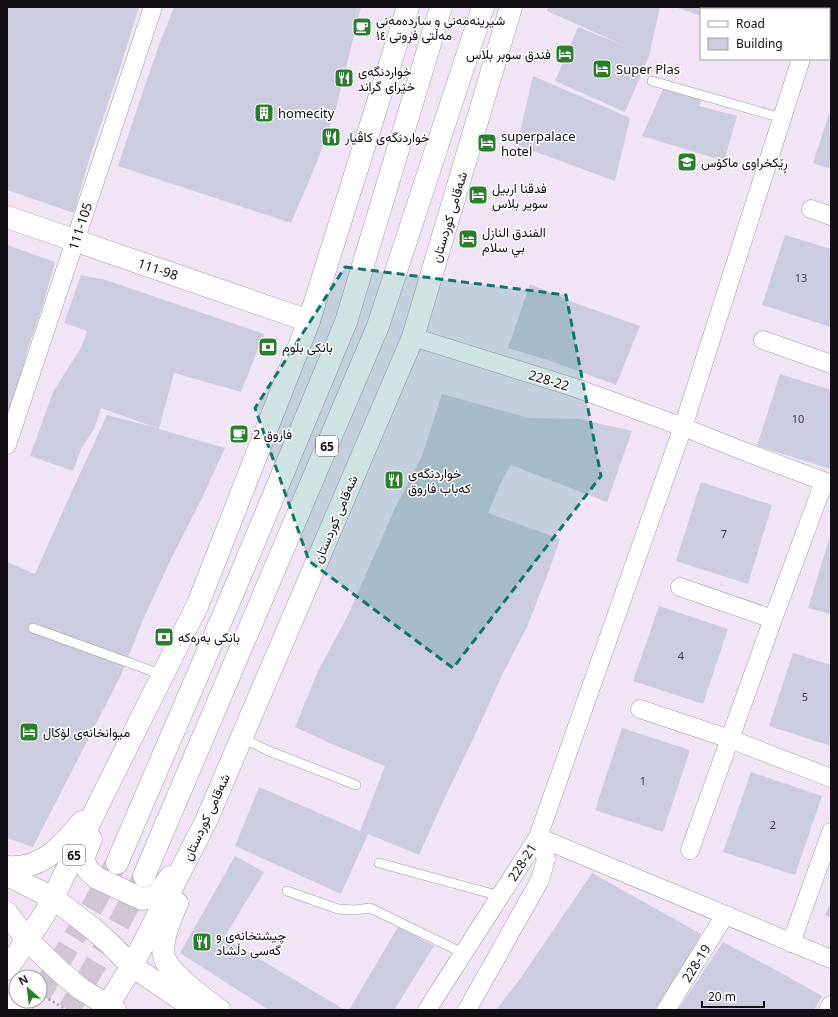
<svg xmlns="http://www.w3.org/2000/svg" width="838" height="1017" viewBox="0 0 838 1017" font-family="'Noto Sans',Vazirmatn,sans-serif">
<rect width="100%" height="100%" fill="#f1e5f5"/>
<g fill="#cbccdd">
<polygon points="7,7 139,7 120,68 90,156 74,213 7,190"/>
<polygon points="174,7 361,7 336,108 317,162 291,223 118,166 140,100 159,45"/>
<polygon points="548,7 660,7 649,56 625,112 555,81 578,27 628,47 547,11"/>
<polygon points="675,7 771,7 770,9 701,9 701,16"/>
<polygon points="533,76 630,118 615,181 517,145"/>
<polygon points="664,87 703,97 699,106 737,116 724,161 642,136"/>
<polygon points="831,108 831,169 813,163"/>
<polygon points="785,235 831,249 831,327 762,305"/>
<polygon points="7,245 55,262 42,308 27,351 18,390 7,420"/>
<polygon points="81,275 106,280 264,334 241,392 174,373 159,429 225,448 201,500 171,559 143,620 121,675 33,847 7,838 7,562 35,574 62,513 107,415 157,428 101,408 94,429 81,449 73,471 30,456 53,392 82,346 87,331 64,323"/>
<polygon points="530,284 575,303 640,326 616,385 551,361 508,348"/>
<polygon points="780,374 831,390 831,469 757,446"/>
<polygon points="442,394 529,418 579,419 632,431 607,502 511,465 501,482 488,513 560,539 550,568 527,627 502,675 475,735 447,793 419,855 368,834 341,894 235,846 259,787 360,831 385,766 332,744 295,727 318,671 348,615 395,508 422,456"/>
<polygon points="701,482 772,505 748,584 676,561"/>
<polygon points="831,533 831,614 808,608"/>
<polygon points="659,606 728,629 703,704 633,681"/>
<polygon points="793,653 831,665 831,746 769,726"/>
<polygon points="622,728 690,750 663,832 595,810"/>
<polygon points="751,772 822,796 795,875 723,852"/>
<polygon points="235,856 264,872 224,938 345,1010 269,1010 180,953"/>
<polygon points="592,873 701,934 684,967 655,1010 496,1010 520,979"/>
<polygon points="831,902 831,918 825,915"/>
<polygon points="398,927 434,946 394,1010 349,1010"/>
<polygon points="723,942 776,970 822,996 814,1010 678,1010"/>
</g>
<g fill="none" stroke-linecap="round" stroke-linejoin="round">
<g stroke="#d0c5d3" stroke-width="22" stroke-dasharray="22 11" stroke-linecap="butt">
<polyline points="40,994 93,906 115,865"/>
<polyline points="69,1010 121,920 143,878"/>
</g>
<g stroke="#a498a7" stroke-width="10">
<g id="service">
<polyline points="652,81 782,118"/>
<polyline points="33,628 163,675"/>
<polyline points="242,738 269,751 356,785"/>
<polyline points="379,863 500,896"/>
<polyline points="287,891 338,909 355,910 370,908 463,953"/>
</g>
</g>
<g stroke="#a498a7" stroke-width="19">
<g id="minor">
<polyline points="817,9 818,7"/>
<polyline points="811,209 831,216"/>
<polyline points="413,337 576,388 683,427 738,449 831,484"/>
<polyline points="763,340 831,364"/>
<polyline points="7,445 153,7"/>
<polyline points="680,587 773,619"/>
<polyline points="640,709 730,739 831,778"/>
<polyline points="538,837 831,959"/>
<polyline points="690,850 773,619 824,482"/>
<polyline points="791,943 831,832"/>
<polyline points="427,1010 538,837 683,427 801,59"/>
<polyline points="467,1010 540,880 546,859 538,837"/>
<polyline points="666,1010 725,915"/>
<polyline points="828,1010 831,1005"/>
</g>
</g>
<g stroke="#a498a7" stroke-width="23">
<polyline id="tertiary" points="7,217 309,321"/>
</g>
<g stroke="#a498a7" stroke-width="23">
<g id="secondary">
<polyline points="7,875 53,898 92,928 108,942 132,966 197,1010"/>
<polyline points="7,913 27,940 63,974 81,989 115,1010"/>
</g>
</g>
<g stroke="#a498a7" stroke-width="23">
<g id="trunk">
<polyline points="91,839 85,853 84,862 88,870 97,878 142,899 151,897 158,894 170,877"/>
<polyline points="117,863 235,588 346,322 441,7"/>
<path d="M7,867C42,870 62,846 82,822"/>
<polyline points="144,876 378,326 483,7"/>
<path d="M177,903C171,917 160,942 164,956C167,973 205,999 219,1010"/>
<polyline points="7,969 44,915 53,898 103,795 198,604 309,321 408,7"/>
<polyline points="7,1005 16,1007 21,1010"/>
<polyline points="105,1010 132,966 206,821 413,337 511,7"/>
</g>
</g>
<polyline stroke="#a99fac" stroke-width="2.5" stroke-dasharray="2 3" stroke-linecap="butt" points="40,994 67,1010"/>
<use href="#service" stroke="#fff" stroke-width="9"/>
<use href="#minor" stroke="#fff" stroke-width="18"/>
<use href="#tertiary" stroke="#fff" stroke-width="22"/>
<use href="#secondary" stroke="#fff" stroke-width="22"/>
<use href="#trunk" stroke="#fff" stroke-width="22"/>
</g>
<path fill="#0f766e" fill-opacity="0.2" stroke="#0f766e" stroke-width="3" stroke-dasharray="8 5" stroke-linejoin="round" d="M345,267L566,295L601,476L453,668L309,561L255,408Z"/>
<defs>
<g id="cafe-square" transform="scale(1)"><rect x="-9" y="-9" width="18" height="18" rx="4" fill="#297f2c" stroke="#fff"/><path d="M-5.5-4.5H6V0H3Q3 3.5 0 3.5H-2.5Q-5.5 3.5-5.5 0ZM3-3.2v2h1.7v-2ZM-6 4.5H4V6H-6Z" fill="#fff"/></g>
<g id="hotel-square" transform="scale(1)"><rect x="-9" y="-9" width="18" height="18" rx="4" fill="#297f2c" stroke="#fff"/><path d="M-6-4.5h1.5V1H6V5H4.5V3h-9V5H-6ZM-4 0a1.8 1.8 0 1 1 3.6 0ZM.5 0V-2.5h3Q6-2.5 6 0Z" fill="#fff"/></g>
<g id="restaurant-square" transform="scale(1)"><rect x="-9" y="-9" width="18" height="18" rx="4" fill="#297f2c" stroke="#fff"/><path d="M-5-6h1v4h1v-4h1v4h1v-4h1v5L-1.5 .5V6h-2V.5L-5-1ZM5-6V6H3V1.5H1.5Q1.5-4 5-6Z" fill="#fff"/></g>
<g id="building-square" transform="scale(1)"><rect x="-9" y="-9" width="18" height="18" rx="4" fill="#297f2c" stroke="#fff"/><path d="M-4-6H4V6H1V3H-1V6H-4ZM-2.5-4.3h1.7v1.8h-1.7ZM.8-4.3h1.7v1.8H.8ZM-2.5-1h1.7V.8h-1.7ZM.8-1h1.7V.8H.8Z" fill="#fff"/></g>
<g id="school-square" transform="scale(1)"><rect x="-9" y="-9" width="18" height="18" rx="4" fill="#297f2c" stroke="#fff"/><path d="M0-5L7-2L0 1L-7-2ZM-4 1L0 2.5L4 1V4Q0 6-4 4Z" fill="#fff"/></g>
<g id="bank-square" transform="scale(1)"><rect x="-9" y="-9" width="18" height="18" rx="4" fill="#297f2c" stroke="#fff"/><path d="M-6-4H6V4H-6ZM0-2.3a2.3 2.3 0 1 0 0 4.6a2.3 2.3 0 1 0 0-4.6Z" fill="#fff"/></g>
</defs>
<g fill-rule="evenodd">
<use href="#cafe-square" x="362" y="27"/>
<use href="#hotel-square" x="565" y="54"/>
<use href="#hotel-square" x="602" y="69"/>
<use href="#restaurant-square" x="344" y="78"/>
<use href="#building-square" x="264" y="113"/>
<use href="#restaurant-square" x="331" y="137"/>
<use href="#hotel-square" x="487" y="143"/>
<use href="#school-square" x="687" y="162"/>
<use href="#hotel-square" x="478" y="195"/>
<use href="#hotel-square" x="468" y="239"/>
<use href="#bank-square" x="268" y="347"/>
<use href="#cafe-square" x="239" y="434"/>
<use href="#restaurant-square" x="394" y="480"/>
<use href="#bank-square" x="164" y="637"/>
<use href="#hotel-square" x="29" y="732"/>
<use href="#restaurant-square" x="202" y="942"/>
</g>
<g text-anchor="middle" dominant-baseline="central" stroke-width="3" stroke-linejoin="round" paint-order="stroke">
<g font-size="11" fill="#403e46">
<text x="801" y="277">13</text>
<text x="798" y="418">10</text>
<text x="724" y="533">7</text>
<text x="681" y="655">4</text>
<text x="805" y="696">5</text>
<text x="643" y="780">1</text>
<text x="773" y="824">2</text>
</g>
<g fill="#fff" stroke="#59565a" stroke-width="1">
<rect x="316" y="436" width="22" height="20" rx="3"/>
<rect x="63" y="845" width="22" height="20" rx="3"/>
</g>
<g font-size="12" font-weight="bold" fill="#120e13">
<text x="327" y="446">65</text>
<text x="74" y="855">65</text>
</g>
<g font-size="13" fill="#120e13" stroke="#fff" text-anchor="start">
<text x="376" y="20">شیرینەمەنی و ساردەمەنی<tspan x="376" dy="15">مەڵتی فروتی ١٤</tspan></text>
<text x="551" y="54" text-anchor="end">فندق سوبر بلاس</text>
<text x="616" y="69">Super Plas</text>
<text x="358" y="71">خواردنگەی<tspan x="358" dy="15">خێرای گراند</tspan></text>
<text x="278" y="113">homecity</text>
<text x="501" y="136">superpalace<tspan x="501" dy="15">hotel</tspan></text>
<text x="345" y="137">خواردنگەی کاڤیار</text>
<text x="701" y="162">ڕێکخراوی ماکۆس</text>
<text x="492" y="188">فدقنا اربيل<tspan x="492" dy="15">سوير بلاس</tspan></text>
<text x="482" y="232">الفندق النازل<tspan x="482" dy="15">بي سلام</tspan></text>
<text x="282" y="347">بانکی بلوم</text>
<text x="253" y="434">فاروق 2</text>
<text x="408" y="473">خواردنگەی<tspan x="408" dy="15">کەباب فاروق</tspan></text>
<text x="178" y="637">بانکی بەرەکە</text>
<text x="43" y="732">میوانخانەی لۆکال</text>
<text x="216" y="935">چیشتخانەی و<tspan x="216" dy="15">گەسی دڵشاد</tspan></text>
</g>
<g font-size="13" fill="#120e13" stroke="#fff">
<text transform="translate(449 217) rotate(-73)">شەقامی کوردستان</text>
<text transform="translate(80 226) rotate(-72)">111-105</text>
<text transform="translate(158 269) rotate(19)">111-98</text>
<text transform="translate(549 380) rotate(17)">228-22</text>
<text transform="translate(335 519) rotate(-67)">شەقامی کوردستان</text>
<text transform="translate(206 817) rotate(-65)">شەقامی کوردستان</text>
<text transform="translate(522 862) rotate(-58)">228-21</text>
<text transform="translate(696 963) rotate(-58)">228-19</text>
</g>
</g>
<rect width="838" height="1017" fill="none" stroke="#120e13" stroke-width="16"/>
<rect x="700" y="8" width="130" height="52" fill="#ffffff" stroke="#a09fa1"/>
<rect x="708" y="21" width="20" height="6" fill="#ffffff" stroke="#a09fa1"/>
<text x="736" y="28" font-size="12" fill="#120e13">Road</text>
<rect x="708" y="38" width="20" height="12" fill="#cbccdd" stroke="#a09fa1"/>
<text x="736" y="48" font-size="12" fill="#120e13">Building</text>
<g transform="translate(28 989) rotate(332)"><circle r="19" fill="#ffffff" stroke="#a09fa1"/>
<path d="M0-3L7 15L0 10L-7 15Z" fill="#297f2c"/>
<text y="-6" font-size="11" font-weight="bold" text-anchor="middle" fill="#120e13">N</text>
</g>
<path d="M702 1001v6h62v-6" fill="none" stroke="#120e13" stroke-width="2"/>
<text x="708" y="1001" font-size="12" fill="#120e13" stroke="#ffffff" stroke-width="3" paint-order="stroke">20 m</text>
</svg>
